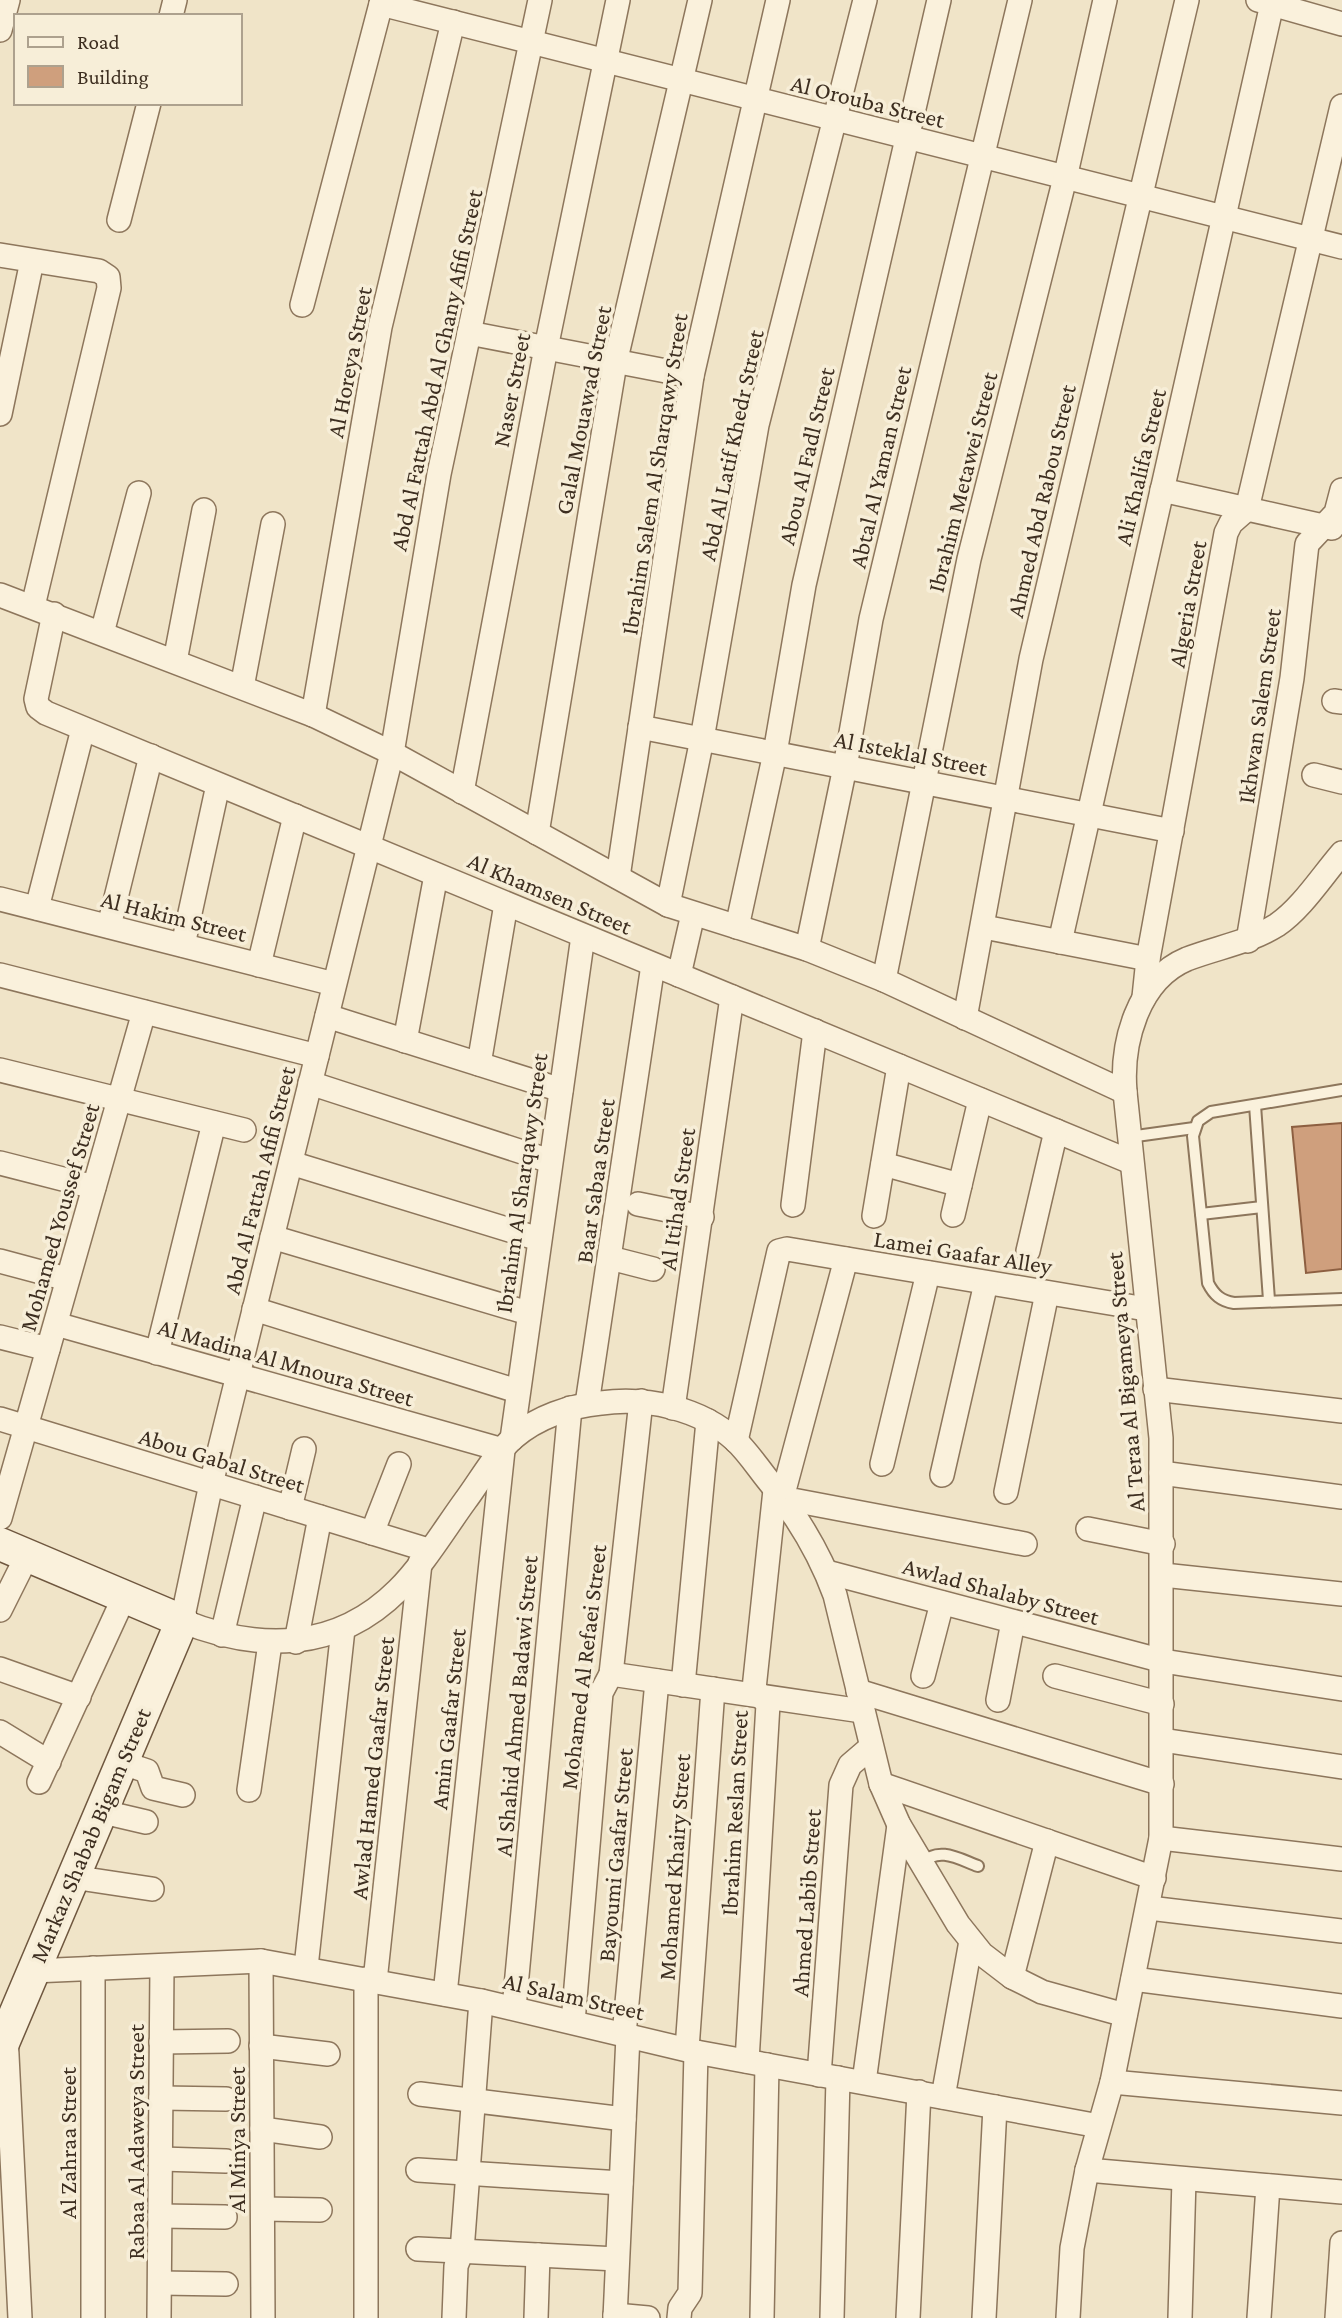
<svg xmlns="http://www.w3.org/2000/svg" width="1342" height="2318" viewBox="0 0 1342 2318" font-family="'Crimson Pro',serif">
<rect width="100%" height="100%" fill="#f0e4c8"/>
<polygon fill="#cf9f7d" stroke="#8d5f41" stroke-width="2" points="1342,1123 1342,1269 1306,1273 1292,1127"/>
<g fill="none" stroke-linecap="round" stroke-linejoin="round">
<g stroke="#8d765c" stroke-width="14">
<g id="service">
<path d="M1342,1090L1211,1112L1198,1121L1193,1136L1208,1283C1214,1295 1221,1301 1234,1303L1342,1299"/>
<polyline points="1255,1105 1269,1300"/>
<polyline points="1129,1137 1194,1128"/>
<polyline points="1201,1214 1262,1207"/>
<path d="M922,1863C939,1846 959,1859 978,1866"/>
</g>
</g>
<g stroke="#8d765c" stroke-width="26">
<g id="minor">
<path d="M540,0L439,474L392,753L211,1484L182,1621C259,1652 337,1651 398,1590C423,1565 444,1530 465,1501C480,1481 494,1455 513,1438C537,1417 570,1406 601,1403C647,1397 700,1408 735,1440C749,1453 760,1471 772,1485C799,1519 820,1554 835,1595L881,1784L899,1825L958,1924L982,1954L1012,1977L1042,1992L1125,2015"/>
<polyline points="1258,0 1342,24"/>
<polyline points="381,4 1342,247"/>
<polyline points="171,16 175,0"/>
<polyline points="0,30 8,0"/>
<polyline points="119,220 149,103"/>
<polyline points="0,255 99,271 108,277 109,288 33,606"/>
<polyline points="302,305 382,0"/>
<polyline points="469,333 692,376"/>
<polyline points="0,414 32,261"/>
<polyline points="1162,490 1332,528"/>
<polyline points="0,595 313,715 392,753 668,905 807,949 884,980 1125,1092"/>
<polyline points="54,614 36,699 38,707 46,713 1131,1162"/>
<polyline points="102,633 139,493"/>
<polyline points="175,661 204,510"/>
<polyline points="242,687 273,524"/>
<polyline points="1334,701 1342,702"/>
<polyline points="313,715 380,327 453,22"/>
<polyline points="640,727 1172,831"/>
<polyline points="1314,775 1342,782"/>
<polyline points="462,792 546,348 618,0"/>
<polyline points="537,833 615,363 700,0"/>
<polyline points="618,877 692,376 778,0"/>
<polyline points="0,899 334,984"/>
<polyline points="668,905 702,739 757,425 865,0"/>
<polyline points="37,908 83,729"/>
<polyline points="109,926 151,756"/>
<polyline points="737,927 775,753 804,585 939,0"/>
<polyline points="984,927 1148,959"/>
<polyline points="1248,941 1292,678 1307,544 1336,513 1342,490"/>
<polyline points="1060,942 1272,4"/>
<polyline points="183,945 218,785"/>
<polyline points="807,949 845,767 871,619 1020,0"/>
<polyline points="259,965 295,816"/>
<polyline points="0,975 317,1056"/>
<polyline points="679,975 693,914"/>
<polyline points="884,980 969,559 1065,178 1105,0"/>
<polyline points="1144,997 1148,959 1226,533 1231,523 1247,509 1342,106"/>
<polyline points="327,1016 561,1090"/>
<polyline points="965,1018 1031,659 1187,0"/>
<polyline points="405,1041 436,875"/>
<polyline points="479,1064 506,904"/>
<polyline points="0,1070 244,1130"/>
<polyline points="310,1083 550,1161"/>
<polyline points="0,1163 94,1187"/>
<polyline points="291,1163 539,1239"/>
<polyline points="883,1164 960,1185"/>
<polyline points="638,1204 702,1217"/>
<polyline points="793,1205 815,1031"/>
<polyline points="953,1215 980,1100"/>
<polyline points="874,1216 899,1066"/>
<polyline points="272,1237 528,1313"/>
<polyline points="1028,1251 1056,1131"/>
<polyline points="610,1258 653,1269"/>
<polyline points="846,1259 782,1498 1025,1544"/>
<polyline points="0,1261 67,1279"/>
<polyline points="254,1309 517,1391"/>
<polyline points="56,1324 503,1450 445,1994"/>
<polyline points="0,1337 48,1349"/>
<polyline points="157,1353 214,1123"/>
<polyline points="1155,1389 1342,1411"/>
<polyline points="587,1404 653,965"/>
<polyline points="673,1408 732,997"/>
<polyline points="0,1419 428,1550"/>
<polyline points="512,1439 583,936"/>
<polyline points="736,1441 779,1251 787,1249 1146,1309"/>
<polyline points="882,1464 928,1273"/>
<polyline points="1161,1473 1342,1497"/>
<polyline points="942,1475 986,1283"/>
<polyline points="1006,1492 1047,1293"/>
<polyline points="290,1508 304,1449"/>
<polyline points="0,1518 144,1012"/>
<polyline points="1088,1529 1163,1544"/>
<polyline points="372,1533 399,1464"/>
<polyline points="827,1572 1163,1661 1342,1689"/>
<polyline points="1163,1575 1342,1594"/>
<polyline points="0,1610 28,1554"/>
<polyline points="222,1635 255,1497"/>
<polyline points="296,1642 320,1517"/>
<polyline points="0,1669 79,1697"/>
<polyline points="611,1674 862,1711"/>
<polyline points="923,1676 942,1603"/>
<polyline points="1055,1676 1162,1704"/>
<polyline points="683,1685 708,1421"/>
<polyline points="858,1691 1162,1784"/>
<polyline points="998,1700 1013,1622"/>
<polyline points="0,1732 49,1762"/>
<polyline points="1162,1740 1342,1767"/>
<polyline points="120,1762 147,1771 153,1788 183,1795"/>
<polyline points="39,1782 125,1595"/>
<polyline points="881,1784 1154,1878"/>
<polyline points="249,1790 270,1643"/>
<polyline points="99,1811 146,1822"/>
<polyline points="1161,1838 1342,1859"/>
<polyline points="72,1877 152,1889"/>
<polyline points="1149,1908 1342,1931"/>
<polyline points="261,1961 263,2318"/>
<polyline points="306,1967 343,1629"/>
<polyline points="33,1971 261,1961 481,2001 696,2052 1099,2126"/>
<polyline points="1012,1977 1047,1841"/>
<polyline points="1133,1979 1342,2006"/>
<polyline points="375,1981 420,1563"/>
<polyline points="514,2008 570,1408"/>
<polyline points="573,2022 601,1693 611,1674 641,1401"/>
<polyline points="6,2035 20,2318"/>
<polyline points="624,2035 657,1681"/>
<polyline points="161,2042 228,2041"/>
<polyline points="261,2046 328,2054"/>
<polyline points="687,2049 713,1689"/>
<polyline points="747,2061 768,1704 754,1689 775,1490"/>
<polyline points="819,2075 841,1785 850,1765 871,1747"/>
<polyline points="864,2082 899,1825"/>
<polyline points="1112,2082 1342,2103"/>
<polyline points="420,2094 624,2119"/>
<polyline points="943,2097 971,1941"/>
<polyline points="161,2098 226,2099"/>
<polyline points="262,2129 320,2137"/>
<polyline points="161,2159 226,2161"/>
<polyline points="418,2170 621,2183"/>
<polyline points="1087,2170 1342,2192"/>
<polyline points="263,2209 320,2210"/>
<polyline points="160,2216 225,2217"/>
<polyline points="418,2249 617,2259"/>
<polyline points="160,2283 226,2284"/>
<polyline points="615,2315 648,2318"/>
<polyline points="93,2318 93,1968"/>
<polyline points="159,2318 162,1966"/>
<polyline points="366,2318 366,1979"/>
<polyline points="454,2318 456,2266 462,2251 481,2001"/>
<polyline points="536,2318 538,2255"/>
<polyline points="615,2318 628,2036"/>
<polyline points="679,2318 680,2308 690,2293 696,2052"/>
<polyline points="762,2318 767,2065"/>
<polyline points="832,2318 838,2078"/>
<polyline points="908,2318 919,2092"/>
<polyline points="984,2318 995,2107"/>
<path d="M1068,2318L1072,2248L1087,2170L1112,2082L1161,1838V1438L1125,1092C1121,1044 1137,980 1187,959C1218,947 1248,943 1277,925C1302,908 1322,876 1342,853"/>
<polyline points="1180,2318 1184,2179"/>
<polyline points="1259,2318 1268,2186"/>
<polyline points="1337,2318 1342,2243"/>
</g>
</g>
<g stroke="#6f573f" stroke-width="35">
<polyline id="secondary" points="0,1544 182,1621 0,2050"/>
</g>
<use href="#service" stroke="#faf1dc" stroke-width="10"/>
<use href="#minor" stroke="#faf1dc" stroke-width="23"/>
<use href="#secondary" stroke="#faf1dc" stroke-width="32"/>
</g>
<g text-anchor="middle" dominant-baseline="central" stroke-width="7" stroke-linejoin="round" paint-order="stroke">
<g font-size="24" fill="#3d2e20" stroke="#f7eed8">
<text transform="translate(868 101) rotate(14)">Al Orouba Street</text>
<text transform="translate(349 362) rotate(-79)">Al Horeya Street</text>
<text transform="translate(436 370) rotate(-78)">Abd Al Fattah Abd Al Ghany Afifi Street</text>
<text transform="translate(511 390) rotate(-79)">Naser Street</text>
<text transform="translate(583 410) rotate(-79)">Galal Mouawad Street</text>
<text transform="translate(731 445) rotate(-78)">Abd Al Latif Khedr Street</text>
<text transform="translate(806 456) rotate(-77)">Abou Al Fadl Street</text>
<text transform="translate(880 467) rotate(-77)">Abtal Al Yaman Street</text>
<text transform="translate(1140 467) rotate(-77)">Ali Khalifa Street</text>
<text transform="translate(654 474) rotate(-81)">Ibrahim Salem Al Sharqawy Street</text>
<text transform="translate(962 482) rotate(-76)">Ibrahim Metawei Street</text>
<text transform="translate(1041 501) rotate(-77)">Ahmed Abd Rabou Street</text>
<text transform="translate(1187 604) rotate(-80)">Algeria Street</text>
<text transform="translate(1259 706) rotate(-82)">Ikhwan Salem Street</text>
<text transform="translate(911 753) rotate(11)">Al Isteklal Street</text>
<text transform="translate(550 893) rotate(23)">Al Khamsen Street</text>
<text transform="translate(174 916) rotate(14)">Al Hakim Street</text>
<text transform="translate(259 1180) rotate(-76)">Abd Al Fattah Afifi Street</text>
<text transform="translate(595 1181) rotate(-82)">Baar Sabaa Street</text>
<text transform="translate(521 1183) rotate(-82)">Ibrahim Al Sharqawy Street</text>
<text transform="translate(677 1199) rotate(-82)">Al Itihad Street</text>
<text transform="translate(59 1217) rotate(-74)">Mohamed Youssef Street</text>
<text transform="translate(963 1252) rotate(9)">Lamei Gaafar Alley</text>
<text transform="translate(286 1362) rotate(16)">Al Madina Al Mnoura Street</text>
<text transform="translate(1125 1382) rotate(-95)">Al Teraa Al Bigameya Street</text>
<text transform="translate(222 1460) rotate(17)">Abou Gabal Street</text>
<text transform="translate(1001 1591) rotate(15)">Awlad Shalaby Street</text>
<text transform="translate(583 1667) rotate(-83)">Mohamed Al Refaei Street</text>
<text transform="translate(516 1706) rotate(-85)">Al Shahid Ahmed Badawi Street</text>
<text transform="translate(448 1719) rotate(-84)">Amin Gaafar Street</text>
<text transform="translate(372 1768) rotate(-84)">Awlad Hamed Gaafar Street</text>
<text transform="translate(734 1813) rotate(-87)">Ibrahim Reslan Street</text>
<text transform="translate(90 1835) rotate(-67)">Markaz Shabab Bigam Street</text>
<text transform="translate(615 1855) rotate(-85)">Bayoumi Gaafar Street</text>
<text transform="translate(674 1867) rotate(-86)">Mohamed Khairy Street</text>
<text transform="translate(806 1903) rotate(-86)">Ahmed Labib Street</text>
<text transform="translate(574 1996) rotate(13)">Al Salam Street</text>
<text transform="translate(236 2140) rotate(-90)">Al Minya Street</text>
<text transform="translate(135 2142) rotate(-90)">Rabaa Al Adaweya Street</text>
<text transform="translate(67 2143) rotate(-90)">Al Zahraa Street</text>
</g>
</g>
<rect x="14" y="14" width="228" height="91" fill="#f7eed8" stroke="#ada18e" stroke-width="2"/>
<rect x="28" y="37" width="35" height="10" fill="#faf1dc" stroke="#ada18e" stroke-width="2"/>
<text x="77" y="49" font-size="21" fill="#3d2e20">Road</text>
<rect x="28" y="66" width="35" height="21" fill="#cf9f7d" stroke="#ada18e" stroke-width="2"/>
<text x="77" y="84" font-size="21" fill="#3d2e20">Building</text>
</svg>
